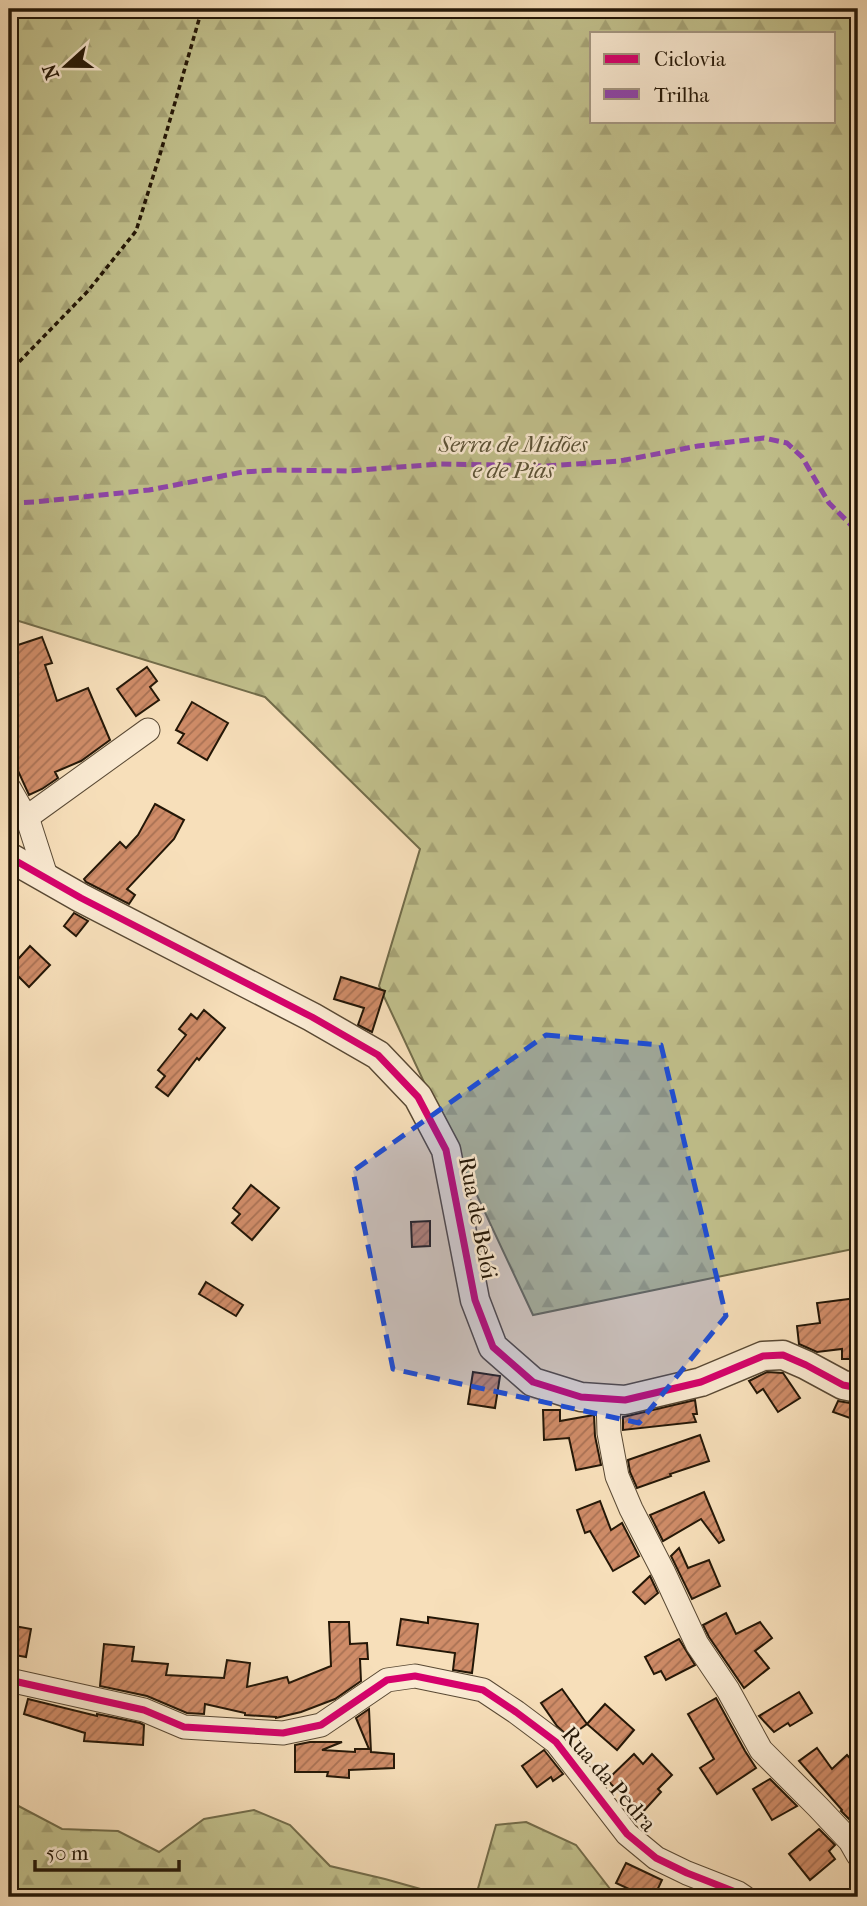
<svg xmlns="http://www.w3.org/2000/svg" width="867" height="1906" viewBox="0 0 867 1906" font-family="'IM FELL French Canon',serif">
<defs>
<pattern id="forest-firs" width="22" height="20" patternUnits="userSpaceOnUse" patternTransform="scale(1.75)"><rect width="22" height="20" fill="#c1c08c"/><path d="M5 1l3.5 6h-7zM16 11l3.5 6h-7z" fill="#a6a477"/></pattern>
<pattern id="building-hatch" width="6" height="6" patternUnits="userSpaceOnUse" patternTransform="scale(1.75)"><rect width="6" height="6" fill="#cf8c68"/><path d="M-1 1l2-2M0 6l6-6M5 7l2-2" fill="none" stroke="#a87154"/></pattern>
</defs>
<rect width="100%" height="100%" fill="#f7dfba"/>
<filter id="stains"><feTurbulence type="fractalNoise" baseFrequency=".00286" numOctaves="4"/><feColorMatrix values="0 0 0 0 .2 0 0 0 0 .09 0 0 0 0 .02 0 0 0 .5 -.17"/></filter>
<radialGradient id="worn" r=".72"><stop offset=".6" stop-color="#630" stop-opacity="0"/><stop offset="1" stop-color="#630" stop-opacity=".3"/></radialGradient>
<g fill="url(#forest-firs)" stroke="#726c4a" stroke-width="2" fill-rule="evenodd">
<path d="M9,9H858V1248L533,1315L379,986L420,849L265,697L9,618ZM592,33H834V121H592Z"/>
<polygon points="9,1801 62,1829 118,1831 159,1852 204,1819 254,1810 290,1825 330,1866 385,1879 449,1897 9,1897"/>
<polygon points="526,1822 576,1845 614,1894 614,1897 460,1897 477,1892 496,1825"/>
</g>
<g fill="url(#building-hatch)" stroke="#241707" stroke-width="2">
<polygon points="42,637 52,663 45,665 57,701 88,688 110,740 81,761 55,772 58,778 42,789 29,795 9,751 9,732 16,730 9,709 9,680 18,677 9,648"/>
<polygon points="147,667 157,681 150,687 159,700 136,716 117,689"/>
<polygon points="192,702 228,723 207,760 178,743 184,734 176,730"/>
<polygon points="155,804 184,820 174,839 127,889 135,895 129,904 86,882 84,879 120,842 126,848 138,835"/>
<polygon points="74,913 88,921 76,936 64,926"/>
<polygon points="30,946 50,965 29,987 10,968"/>
<polygon points="341,977 385,991 372,1032 358,1025 364,1008 334,999"/>
<polygon points="204,1010 225,1028 199,1060 197,1058 168,1096 156,1087 165,1076 158,1070 186,1035 179,1029 191,1014 197,1019"/>
<polygon points="251,1185 279,1208 252,1240 232,1223 240,1214 233,1208"/>
<polygon points="430,1221 430,1246 412,1247 411,1222"/>
<polygon points="206,1282 243,1305 236,1316 199,1294"/>
<polygon points="857,1298 858,1359 842,1359 842,1349 817,1352 799,1344 797,1326 820,1323 817,1303"/>
<polygon points="473,1372 500,1376 495,1408 468,1404"/>
<polygon points="767,1372 783,1373 800,1398 778,1412 763,1389 757,1393 749,1381"/>
<polygon points="695,1400 697,1414 693,1414 696,1422 623,1430 623,1417"/>
<polygon points="838,1401 856,1404 850,1418 833,1412"/>
<polygon points="543,1410 560,1410 560,1421 594,1415 595,1436 601,1465 576,1470 569,1438 544,1440"/>
<polygon points="700,1435 709,1461 670,1474 671,1476 637,1488 630,1472 628,1460"/>
<polygon points="704,1492 724,1540 719,1543 701,1519 663,1541 650,1515"/>
<polygon points="600,1501 611,1530 622,1523 639,1556 613,1571 590,1531 585,1533 577,1510"/>
<polygon points="679,1548 688,1568 709,1560 720,1586 692,1599 671,1556"/>
<polygon points="650,1576 658,1593 645,1604 633,1592"/>
<polygon points="726,1613 736,1634 760,1622 772,1638 755,1651 769,1668 744,1688 709,1637 703,1625"/>
<polygon points="428,1617 478,1624 472,1673 453,1670 455,1653 397,1645 401,1619 428,1623"/>
<polygon points="329,1622 349,1622 350,1644 367,1643 368,1659 360,1659 361,1681 335,1699 301,1712 276,1718 276,1717 245,1715 245,1713 205,1704 204,1714 187,1713 147,1696 100,1686 104,1644 134,1647 132,1661 168,1664 166,1675 224,1678 227,1660 250,1663 247,1687 287,1677 289,1683 331,1666"/>
<polygon points="9,1625 31,1629 26,1657 9,1654"/>
<polygon points="679,1639 695,1665 666,1680 661,1671 654,1674 645,1657"/>
<polygon points="562,1689 587,1724 569,1737 557,1726 541,1703"/>
<polygon points="799,1692 812,1713 790,1726 788,1723 774,1732 759,1716"/>
<polygon points="716,1698 745,1751 756,1768 717,1794 700,1768 714,1759 688,1714"/>
<polygon points="28,1699 97,1716 97,1714 140,1723 144,1725 143,1745 84,1741 85,1733 24,1714"/>
<polygon points="605,1704 634,1730 617,1750 587,1724"/>
<polygon points="369,1709 371,1752 394,1754 394,1768 349,1770 349,1778 327,1776 328,1772 295,1772 295,1745 310,1742 342,1742 322,1750 355,1752 355,1749 369,1749 356,1718"/>
<polygon points="817,1748 832,1769 847,1755 858,1767 858,1828 841,1811 842,1810 799,1761"/>
<polygon points="544,1750 563,1774 553,1781 551,1777 537,1787 522,1766"/>
<polygon points="634,1754 643,1764 652,1754 672,1775 658,1789 661,1792 641,1814 607,1780"/>
<polygon points="770,1779 797,1806 772,1820 753,1789"/>
<polygon points="819,1829 835,1845 829,1851 835,1859 810,1880 789,1854"/>
<polygon points="626,1863 662,1880 654,1897 646,1897 616,1883"/>
<polygon points="690,1889 710,1897 687,1897"/>
</g>
<g fill="none" stroke-linecap="round" stroke-linejoin="round">
<g stroke="#594934" stroke-width="25">
<g id="minor">
<polyline points="9,788 29,823 47,879"/>
<polyline points="26,818 148,730"/>
<polyline points="608,1399 609,1433 617,1476 631,1509 664,1573 697,1644 728,1690 761,1750 818,1807 850,1841 858,1855"/>
<polyline points="9,1680 144,1710 184,1727 283,1733 321,1725 387,1680 415,1676 483,1690 516,1712 556,1742 627,1834 656,1858 687,1873 738,1893 744,1897"/>
</g>
</g>
<g stroke="#594934" stroke-width="31">
<polyline id="tertiary" points="9,857 81,898 312,1017 378,1055 418,1097 446,1150 475,1300 493,1347 533,1382 581,1397 625,1400 701,1382 763,1356 783,1355 806,1365 843,1385 858,1388"/>
</g>
<polyline stroke="#241707" stroke-width="3.5" stroke-dasharray="5 3.5" stroke-linecap="butt" points="9,385 18,363 88,291 136,231 161,151 202,9"/>
<use href="#minor" stroke="#faead2" stroke-width="23"/>
<use href="#tertiary" stroke="#faead2" stroke-width="28"/>
<polyline stroke="#8e44ad" stroke-width="5" stroke-dasharray="10 5" stroke-linecap="butt" points="9,503 35,502 149,490 243,472 274,470 348,471 440,464 546,466 620,461 698,446 764,438 787,443 802,457 829,503 858,532"/>
<g stroke="#faead2" stroke-width="11">
<g id="cycleway">
<polyline points="9,857 81,898 312,1017 378,1055 418,1097 446,1150 475,1300 493,1347 533,1382 581,1397 625,1400 701,1382 763,1356 783,1355 806,1365 843,1385 858,1388"/>
<polyline points="9,1680 144,1710 184,1727 283,1733 321,1725 387,1680 415,1676 483,1690 516,1712 556,1742 627,1834 656,1858 687,1873 738,1893 744,1897"/>
</g>
</g>
<use href="#cycleway" stroke="#d6006c" stroke-width="7"/>
</g>
<path fill="#1d4ed8" fill-opacity="0.2" stroke="#1d4ed8" stroke-width="5" stroke-dasharray="14 9" stroke-linejoin="round" d="M546,1035L661,1045L726,1316L639,1423L393,1369L353,1171Z"/>
<g text-anchor="middle" dominant-baseline="central" stroke-width="5" stroke-linejoin="round" paint-order="stroke">
<g font-size="23" font-style="italic" fill="#5b5236" stroke="#faead2">
<text x="513" y="444">Serra de Midões<tspan x="513" dy="26">e de Pias</tspan></text>
</g>
<g font-size="23" fill="#241707" stroke="#faead2">
<text transform="translate(478 1218) rotate(79)">Rua de Belói</text>
<text transform="translate(609 1779) rotate(49)">Rua da Pedra</text>
</g>
</g>
<rect width="867" height="1906" fill="none" stroke="#f7dfba" stroke-width="35"/>
<rect x="10" y="10" width="846" height="1885" fill="none" stroke="#241707" stroke-width="3.5"/>
<rect x="18" y="18" width="832" height="1871" fill="none" stroke="#241707" stroke-width="2"/>
<rect x="590" y="32" width="245" height="91" fill="#faead2" stroke="#a49681" stroke-width="2"/>
<rect x="604" y="54" width="35" height="10" fill="#d6006c" stroke="#a49681" stroke-width="2"/>
<text x="654" y="66" font-size="21" fill="#241707">Ciclovia</text>
<rect x="604" y="89" width="35" height="10" fill="#8e44ad" stroke="#a49681" stroke-width="2"/>
<text x="654" y="102" font-size="21" fill="#241707">Trilha</text>
<g transform="translate(66 66) rotate(249)" stroke="#faead2" stroke-width="5" paint-order="stroke">
<path d="M0-5L12 26L0 18L-12 26Z" fill="#241707"/>
<text y="-10" font-size="19" font-weight="bold" text-anchor="middle" fill="#241707">N</text>
</g>
<path d="M35 1860v10h144v-10" fill="none" stroke="#241707" stroke-width="3.5"/>
<text x="46" y="1860" font-size="21" fill="#241707" stroke="#faead2" stroke-width="5" paint-order="stroke">50 m</text>
<rect width="100%" height="100%" filter="url(#stains)"/>
<rect width="100%" height="100%" fill="url(#worn)"/>
</svg>
